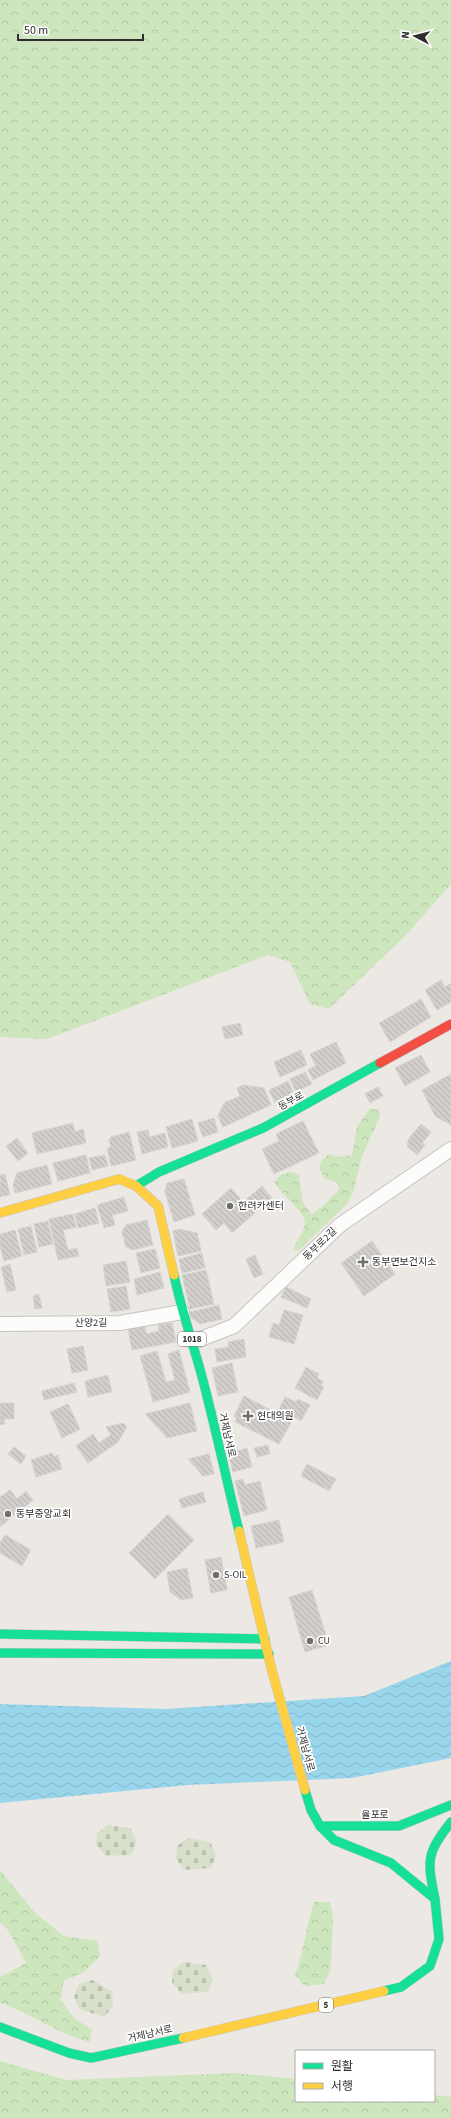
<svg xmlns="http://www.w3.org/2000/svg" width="451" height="2118" viewBox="0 0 451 2118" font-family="'Source Sans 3','Noto Sans KR',sans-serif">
<defs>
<pattern id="forest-crowns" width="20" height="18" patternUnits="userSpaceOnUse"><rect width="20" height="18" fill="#cee6be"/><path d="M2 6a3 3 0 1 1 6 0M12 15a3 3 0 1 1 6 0" fill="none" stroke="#b1c6a4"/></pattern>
<pattern id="cemetery-stones" width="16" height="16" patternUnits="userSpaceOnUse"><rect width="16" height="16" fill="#d8e0cc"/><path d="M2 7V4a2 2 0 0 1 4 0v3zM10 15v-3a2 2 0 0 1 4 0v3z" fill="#bac0b0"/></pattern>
<pattern id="water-waves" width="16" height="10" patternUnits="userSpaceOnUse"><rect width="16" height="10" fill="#99d6ec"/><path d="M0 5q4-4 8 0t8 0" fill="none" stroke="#84b8cb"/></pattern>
<pattern id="building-back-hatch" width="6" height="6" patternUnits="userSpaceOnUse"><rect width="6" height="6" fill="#d1cecb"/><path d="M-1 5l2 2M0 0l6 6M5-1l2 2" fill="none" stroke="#b4b1af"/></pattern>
</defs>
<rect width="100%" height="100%" fill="#ece8e4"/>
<g fill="url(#forest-crowns)">
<polygon points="0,0 451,0 451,884 406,935 329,1009 310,1004 290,962 268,955 47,1039 0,1037"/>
<path d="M370,1108L379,1110L380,1117L362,1156L353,1193L346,1205L298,1251L294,1249C295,1239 304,1234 305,1224C306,1212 281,1194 274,1182L281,1175L291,1172L299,1175L303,1203L312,1214L324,1205L339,1189L337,1182L325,1179L319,1168L322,1160L329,1154L340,1157L352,1155L357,1127Z"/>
<path d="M0,1870L35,1913L64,1936L98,1941L100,1956L83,1973L64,1980L60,2000L76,2020L92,2029L90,2042C57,2034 31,2013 0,2003V1977L26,1963L8,1930L0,1922Z"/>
<path d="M314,1902H330L333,1916L331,1969L324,1984L304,1986L295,1975C304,1951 306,1926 314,1902Z"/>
<polygon points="0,2061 67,2080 235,2073 296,2079 296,2101 434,2101 434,2095 451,2097 451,2118 0,2118"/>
</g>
<g fill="url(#cemetery-stones)">
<polygon points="108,1825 130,1828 137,1842 131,1855 106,1856 96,1845 97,1833"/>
<polygon points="188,1838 210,1842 216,1856 211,1868 185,1870 176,1859 177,1846"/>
<polygon points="184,1962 206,1965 213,1980 208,1992 182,1994 172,1983 173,1970"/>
<polygon points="92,1980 112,1991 113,2006 104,2017 79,2009 74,1996 79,1984"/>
</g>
<polygon fill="url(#water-waves)" points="451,1661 451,1758 352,1778 188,1785 0,1803 0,1704 165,1709 364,1696"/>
<g fill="url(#building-back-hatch)" stroke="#d7d4d0">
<polygon points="441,980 445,987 451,983 451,1002 437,1010 425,990"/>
<polygon points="421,999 431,1017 390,1042 379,1023"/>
<polygon points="240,1023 243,1035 225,1039 222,1027"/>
<polygon points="336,1042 346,1063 313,1080 308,1070 316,1066 310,1054"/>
<polygon points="301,1050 307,1065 280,1077 274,1062"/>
<polygon points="421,1055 430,1072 405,1086 395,1068"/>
<polygon points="305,1072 312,1084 296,1092 290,1079"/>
<polygon points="451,1074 451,1125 435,1116 422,1090"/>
<polygon points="288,1081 294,1094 275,1103 269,1090"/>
<polygon points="243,1085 264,1088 271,1105 223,1127 218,1116 224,1103 240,1096 237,1088"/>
<polygon points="378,1087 383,1096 370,1103 365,1094"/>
<polygon points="214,1118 218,1132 203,1137 198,1123"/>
<polygon points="192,1119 198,1141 172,1148 166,1127"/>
<polygon points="303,1121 319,1153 274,1174 262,1149 279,1141 276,1134"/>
<polygon points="73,1123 75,1132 83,1129 86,1143 37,1154 32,1133"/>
<polygon points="421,1124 431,1132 422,1143 425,1145 417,1155 407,1146 409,1138"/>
<polygon points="148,1130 150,1137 165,1133 168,1147 142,1154 137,1132"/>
<polygon points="129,1132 136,1160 111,1166 107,1148 111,1147 109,1140 111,1137"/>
<polygon points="17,1138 28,1153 18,1161 6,1146"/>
<polygon points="86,1155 90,1173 58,1181 53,1163"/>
<polygon points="105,1155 108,1166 92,1170 89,1158"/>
<polygon points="47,1165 52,1184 15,1193 13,1185 17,1173"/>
<polygon points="5,1174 10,1195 0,1197 0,1175"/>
<polygon points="184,1179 195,1215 174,1222 165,1192 167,1183"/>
<polygon points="262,1186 272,1198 232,1233 224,1223 216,1230 202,1214 231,1188 243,1202"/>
<polygon points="124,1197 128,1211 112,1215 115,1225 104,1228 97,1205"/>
<polygon points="95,1208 99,1223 78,1228 75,1214"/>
<polygon points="73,1214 76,1227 63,1230 68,1250 77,1248 79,1256 58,1260 49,1219"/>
<polygon points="147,1220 153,1245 133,1250 126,1247 122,1232 126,1225"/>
<polygon points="48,1221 53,1244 39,1247 34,1224"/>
<polygon points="31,1226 37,1252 24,1255 18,1229"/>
<polygon points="180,1229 197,1233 201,1251 178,1256 173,1231"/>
<polygon points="15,1230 22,1256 4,1261 0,1246 0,1234"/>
<polygon points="372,1241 395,1274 364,1296 341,1263"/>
<polygon points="155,1249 160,1268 141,1273 136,1253"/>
<polygon points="202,1253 205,1268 182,1273 179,1259"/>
<polygon points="255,1255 263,1274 254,1278 246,1259"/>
<polygon points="126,1261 130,1282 106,1286 103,1265"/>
<polygon points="10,1264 16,1290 7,1292 1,1267"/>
<polygon points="206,1270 214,1304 190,1309 182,1275"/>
<polygon points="160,1272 164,1288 137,1295 134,1279"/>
<polygon points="126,1286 130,1309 111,1312 107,1289"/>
<polygon points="286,1287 311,1299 307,1308 281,1297"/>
<polygon points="39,1294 42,1308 35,1309 33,1296"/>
<polygon points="219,1305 222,1319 200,1324 191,1318 190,1312"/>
<polygon points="284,1310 303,1315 294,1344 269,1337 273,1323 279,1325"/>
<polygon points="172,1323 176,1342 132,1350 128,1329 145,1326 146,1334 159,1331 158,1325"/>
<polygon points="244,1339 246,1357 217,1362 215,1349 229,1347 228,1342"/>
<polygon points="83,1346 88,1370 72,1373 67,1349"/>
<polygon points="179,1350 190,1392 153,1402 140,1356 157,1351 166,1382 175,1380 168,1354"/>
<polygon points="232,1363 238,1392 218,1396 212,1368"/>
<polygon points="306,1367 319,1374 317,1378 323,1381 321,1385 324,1387 317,1400 295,1388"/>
<polygon points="108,1375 112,1392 88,1397 85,1381"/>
<polygon points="74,1383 77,1392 44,1400 42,1391"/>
<polygon points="244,1396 292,1421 279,1444 235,1422 237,1418 234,1416"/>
<polygon points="285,1397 296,1402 298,1399 310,1405 301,1421 279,1409"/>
<polygon points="0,1403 14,1403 14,1419 4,1419 5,1424 0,1425"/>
<polygon points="190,1403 197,1431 167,1438 145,1414"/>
<polygon points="68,1404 80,1429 62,1438 50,1412"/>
<polygon points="123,1423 127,1427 118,1442 88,1463 76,1446 93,1434 99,1443 111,1435 106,1427"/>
<polygon points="268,1445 270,1454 257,1457 254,1448"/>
<polygon points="237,1446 238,1451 247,1448 252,1467 233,1472 227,1449"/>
<polygon points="14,1447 26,1456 21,1464 8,1454"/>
<polygon points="52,1453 54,1457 58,1455 62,1469 36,1477 31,1460"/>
<polygon points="209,1454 214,1474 203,1476 188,1459"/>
<polygon points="307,1464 336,1479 329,1491 301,1476"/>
<polygon points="243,1479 245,1485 260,1481 267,1510 244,1516 235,1481"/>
<polygon points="10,1490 17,1499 26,1491 33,1500 0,1527 0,1497"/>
<polygon points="203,1492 206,1502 182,1508 179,1499"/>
<polygon points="168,1514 194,1540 155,1579 129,1553"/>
<polygon points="279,1520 284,1542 256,1548 251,1526"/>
<polygon points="5,1535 31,1550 22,1566 0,1553 0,1543"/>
<polygon points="221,1557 227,1590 211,1593 205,1560"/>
<polygon points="187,1568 193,1598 181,1600 170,1592 167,1572"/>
<polygon points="312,1590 329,1645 305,1652 289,1597"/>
</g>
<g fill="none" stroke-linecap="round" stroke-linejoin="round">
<g stroke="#c5c4c5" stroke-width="16">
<g id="street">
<polyline points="0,1324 120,1323 182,1312"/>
<polyline points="193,1342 234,1326 340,1225 451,1149"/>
</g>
</g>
<g stroke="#c5c4c5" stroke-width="10">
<g id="fast">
<polyline points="136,1186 159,1172 263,1128 380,1063"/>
<path d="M174,1275C181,1309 192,1340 201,1373C215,1425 226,1478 239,1531"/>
<polyline points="0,1634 265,1639"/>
<polyline points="0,1653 269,1654"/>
<polyline points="305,1790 311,1810 320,1826 334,1840 391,1863 435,1899 439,1939 430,1966 401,1987 384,1991"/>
<polyline points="320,1826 399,1826 451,1805"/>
<path d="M435,1899C427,1860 426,1854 451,1822"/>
<polyline points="0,2027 69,2053 91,2058 183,2038"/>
</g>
</g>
<g stroke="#c5c4c5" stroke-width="10">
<g id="slow">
<polyline points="0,1213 119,1179 136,1186 158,1206 174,1275"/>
<polyline points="239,1531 271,1667 305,1790"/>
<polyline points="183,2038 384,1991"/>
</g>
</g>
<g stroke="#c5c4c5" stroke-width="10">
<polyline id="jam" points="380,1063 451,1024"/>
</g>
<use href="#street" stroke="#fcfcfb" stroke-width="14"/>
<use href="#fast" stroke="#16e098" stroke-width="9"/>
<use href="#slow" stroke="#ffcf43" stroke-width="9"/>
<use href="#jam" stroke="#f24e42" stroke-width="9"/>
</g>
<g fill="#706f6e" stroke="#fff" stroke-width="1.5">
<circle cx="230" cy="1206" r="4"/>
<path d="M361 1256h4v4h4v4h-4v4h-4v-4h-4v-4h4z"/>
<path d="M246 1410h4v4h4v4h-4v4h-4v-4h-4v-4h4z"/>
<circle cx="8" cy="1514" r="4"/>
<circle cx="216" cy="1575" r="4"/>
<circle cx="310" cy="1641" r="4"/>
</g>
<g text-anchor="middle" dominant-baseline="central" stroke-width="3.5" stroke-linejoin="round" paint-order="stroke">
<g fill="#fff" stroke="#6d6d6d" stroke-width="1">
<rect x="178" y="1332" width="28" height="14" rx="3"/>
<rect x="319" y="1998" width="14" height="14" rx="3"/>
</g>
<g font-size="9" font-weight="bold" fill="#2e2e2e">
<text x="192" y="1339">1018</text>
<text x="326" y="2005">5</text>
</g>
<g font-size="10" fill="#2e2e2e" stroke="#fff">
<text transform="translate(291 1101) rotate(-29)">동부로</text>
<text transform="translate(320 1244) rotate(-44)">동부로2길</text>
<text transform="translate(91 1323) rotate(-1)">산양2길</text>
<text transform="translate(227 1435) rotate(77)">거제남서로</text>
<text transform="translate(305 1749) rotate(75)">거제남서로</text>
<text x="375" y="1815">율포로</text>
<text transform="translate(150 2034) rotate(-13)">거제남서로</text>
</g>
<g font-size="10" fill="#2e2e2e" stroke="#fff" text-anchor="start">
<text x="238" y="1206">한려카센터</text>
<text x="372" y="1262">동부면보건지소</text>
<text x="257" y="1416">현대의원</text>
<text x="16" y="1514">동부중앙교회</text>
<text x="224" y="1575">S-OIL</text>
<text x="318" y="1641">CU</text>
</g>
</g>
<rect x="295" y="2050" width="140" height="52" fill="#ffffff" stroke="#ababab"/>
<rect x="303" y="2063" width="20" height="6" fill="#16e098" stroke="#ababab"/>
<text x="331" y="2070" font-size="12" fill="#2e2e2e">원활</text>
<rect x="303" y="2083" width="20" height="6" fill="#ffcf43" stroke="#ababab"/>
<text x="331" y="2090" font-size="12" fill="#2e2e2e">서행</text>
<g transform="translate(415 36) rotate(277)" stroke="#ffffff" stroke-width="3" paint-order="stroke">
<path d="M0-3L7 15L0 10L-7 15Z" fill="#2e2e2e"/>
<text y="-6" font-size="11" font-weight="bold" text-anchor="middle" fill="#2e2e2e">N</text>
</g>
<path d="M18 34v6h125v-6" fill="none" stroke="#2e2e2e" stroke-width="2"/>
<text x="24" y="34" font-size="12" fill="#2e2e2e" stroke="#ffffff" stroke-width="3" paint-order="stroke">50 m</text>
</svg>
